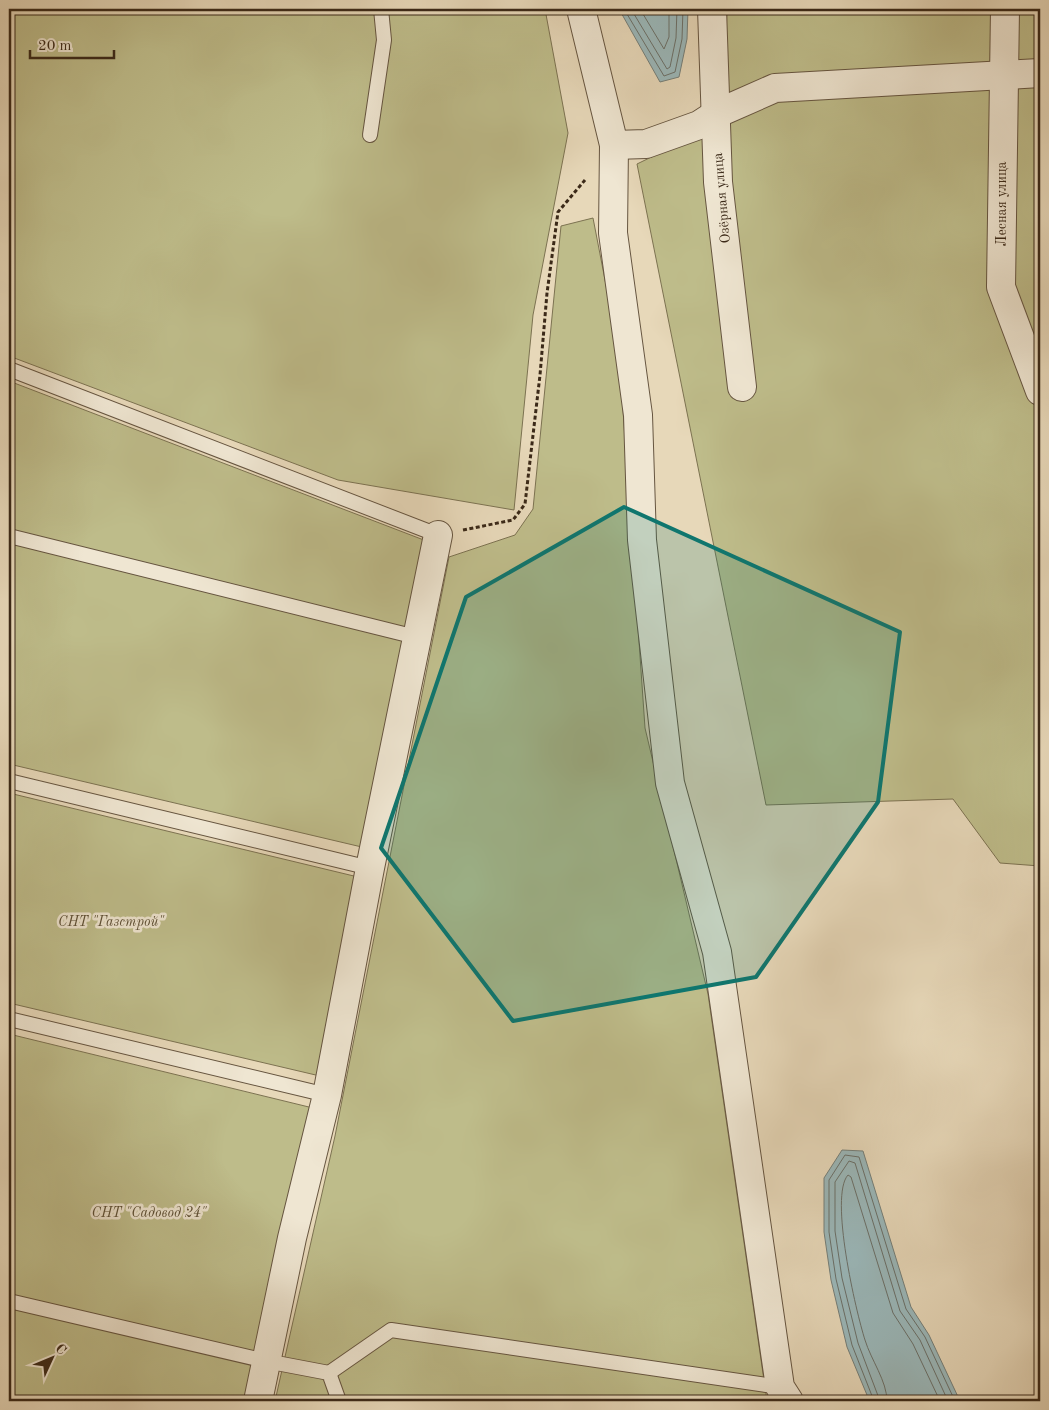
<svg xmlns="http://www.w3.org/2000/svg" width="1049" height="1410" viewBox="0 0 1049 1410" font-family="'Old Standard TT',serif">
<rect width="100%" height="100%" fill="#e7d8b9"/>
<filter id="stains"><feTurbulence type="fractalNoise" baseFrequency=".004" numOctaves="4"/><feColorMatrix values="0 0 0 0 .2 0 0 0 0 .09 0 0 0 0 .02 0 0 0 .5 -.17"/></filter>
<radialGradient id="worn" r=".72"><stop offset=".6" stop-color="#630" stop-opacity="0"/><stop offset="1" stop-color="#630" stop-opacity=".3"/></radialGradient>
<g fill="#bebc8a" stroke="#7c7251">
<polygon points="9,9 545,9 568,133 533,315 514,510 338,480 9,356"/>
<polygon points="727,9 1040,9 1040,866 1000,863 953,799 766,805 637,164 723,122"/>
<polygon points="593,218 619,352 645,728 708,994 767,1401 275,1401 335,1136 449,557 515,535 533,509 561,226"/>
<polygon points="9,381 429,542 366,848 9,764"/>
<polygon points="9,793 358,877 320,1076 9,1003"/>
<polygon points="9,1034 313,1108 253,1401 9,1401"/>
</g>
<g fill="#9bb8ba" stroke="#757f79">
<polygon points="619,9 688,9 687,39 679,77 660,82"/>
<polygon points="842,1150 863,1151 911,1307 929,1335 960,1401 870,1401 867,1395 847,1347 831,1280 824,1232 824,1178"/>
</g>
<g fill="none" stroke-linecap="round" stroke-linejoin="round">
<g stroke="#6b7069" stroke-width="1">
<polyline points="624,9 664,76 675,72 682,39 683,9"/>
<polyline points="631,9 667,69 670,67 676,38 677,9"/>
<polyline points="640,9 664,49 669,37 669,9"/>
<polyline points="874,1401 852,1345 836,1279 829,1232 829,1180 845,1155 859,1157 906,1309 925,1337 955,1401"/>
<polyline points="880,1401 858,1343 842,1278 835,1231 835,1182 849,1161 855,1163 900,1311 920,1340 948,1401"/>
<path d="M887,1401C887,1381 871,1360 865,1340C856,1312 829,1196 848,1175L851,1177L893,1313L913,1344L940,1401"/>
</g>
<g stroke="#665540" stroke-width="16">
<g id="lane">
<polyline points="370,135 384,40 381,9"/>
<polyline points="9,369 438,535"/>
<polyline points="9,536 416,637"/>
<polyline points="9,781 370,868"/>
<polyline points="9,1019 327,1095"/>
<polyline points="9,1301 266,1361 329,1373 339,1401"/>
<polyline points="329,1373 391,1330 780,1387"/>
</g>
</g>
<g stroke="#665540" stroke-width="30">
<g id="street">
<polyline points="581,9 614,145 613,233 638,415 642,540 670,783 717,952 780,1387 789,1401"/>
<polyline points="712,9 718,182 742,387"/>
<polyline points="1005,9 1001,287 1040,391"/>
<polyline points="614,145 646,144 699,125 716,114 775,88 1040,73"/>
<polyline points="258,1401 292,1238 327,1095 370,868 438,535"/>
</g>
</g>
<polyline stroke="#3b2918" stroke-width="3" stroke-dasharray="4 2.5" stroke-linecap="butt" points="463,530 513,520 525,504 540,375 547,293 558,212 585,180"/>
<use href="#lane" stroke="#efe6d2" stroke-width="14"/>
<use href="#street" stroke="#efe6d2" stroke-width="28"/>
</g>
<path fill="#0f766e" fill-opacity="0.2" stroke="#0f766e" stroke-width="4" stroke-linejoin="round" d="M624,507L900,632L878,802L756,977L513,1021L381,848L466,597Z"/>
<g text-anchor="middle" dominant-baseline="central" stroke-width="5" stroke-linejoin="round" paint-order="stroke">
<g font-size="14" fill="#3b2918" stroke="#efe6d2">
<text transform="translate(722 198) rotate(-95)">Озёрная улица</text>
<text transform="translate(1002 204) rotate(-90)">Лесная улица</text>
</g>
<g font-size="14" font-style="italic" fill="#5c4e34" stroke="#efe6d2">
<text x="111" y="922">СНТ "Газстрой"</text>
<text x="149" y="1213">СНТ "Садовод 24"</text>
</g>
</g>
<rect width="1049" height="1410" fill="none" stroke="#e7d8b9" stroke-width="30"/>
<rect x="10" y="10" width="1029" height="1390" fill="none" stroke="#3b2918" stroke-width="2.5"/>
<rect x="15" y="15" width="1019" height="1380" fill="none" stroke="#3b2918"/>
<g transform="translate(52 1358) rotate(46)" stroke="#efe6d2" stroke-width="4" paint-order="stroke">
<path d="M0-4L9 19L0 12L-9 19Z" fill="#3b2918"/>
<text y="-8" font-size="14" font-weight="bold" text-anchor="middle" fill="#3b2918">С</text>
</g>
<path d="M30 50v8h84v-8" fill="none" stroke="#3b2918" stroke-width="2.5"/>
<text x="38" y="50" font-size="15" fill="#3b2918" stroke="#efe6d2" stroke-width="4" paint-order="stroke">20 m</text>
<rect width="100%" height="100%" filter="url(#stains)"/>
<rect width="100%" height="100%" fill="url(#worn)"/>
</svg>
